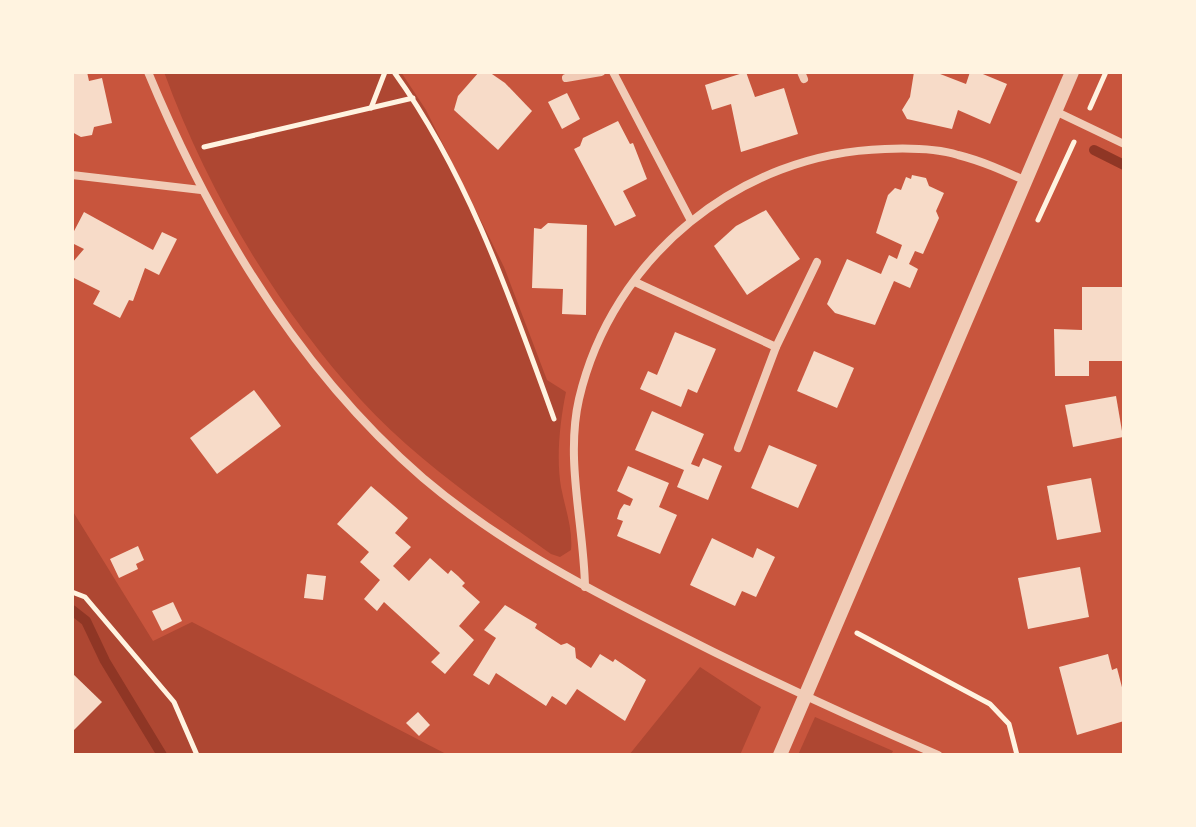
<svg xmlns="http://www.w3.org/2000/svg" width="1196" height="827" viewBox="0 0 1196 827" font-family="'Sofia Sans Condensed',sans-serif">
<rect width="100%" height="100%" fill="#c8553d"/>
<g fill="#ae4732">
<path d="M164,72H401L426,110L504,267L547,380L566,392C560,421 556,458 561,487C565,508 573,529 571,550L560,557L551,554C485,507 416,460 361,400C276,307 207,190 164,72Z"/>
<polygon points="72,510 153,641 192,622 448,755 72,755"/>
<polygon points="700,667 761,707 740,755 629,755"/>
<polygon points="815,717 893,751 891,755 798,755"/>
</g>
<g fill="none" stroke-linecap="round" stroke-linejoin="round">
<g stroke="#8f3625" stroke-width="10">
<polyline points="1094,150 1124,165"/>
<polyline points="72,610 86,621 105,661 162,755"/>
</g>
</g>
<g fill="#f7dbc8">
<polygon points="72,72 87,72 89,81 102,78 112,123 94,127 92,135 81,137 72,132"/>
<polygon points="479,72 489,72 505,83 532,111 498,150 454,110 458,96"/>
<polygon points="746,72 755,97 784,88 798,134 741,152 731,104 712,110 705,85"/>
<polygon points="914,72 935,72 966,84 970,72 978,72 1007,84 990,124 958,110 952,129 907,119 902,110 910,97"/>
<polygon points="567,93 580,119 562,129 548,102"/>
<polygon points="618,121 630,144 633,143 647,179 623,191 636,216 615,226 574,149 580,146 583,138"/>
<polygon points="912,175 926,178 929,186 944,193 936,211 939,218 923,254 915,251 909,264 918,269 910,288 894,281 875,325 835,313 827,304 847,259 881,274 889,255 897,259 902,245 876,233 888,195 895,188 901,190 906,177 911,179"/>
<polygon points="766,210 800,259 747,295 714,246 736,226"/>
<polygon points="84,212 153,250 162,232 177,239 159,275 145,268 133,301 129,300 120,318 93,304 100,291 72,277 72,263 84,249 72,243 72,235"/>
<polygon points="548,223 587,225 586,315 562,314 563,289 532,288 534,228 541,229"/>
<polygon points="1082,287 1123,287 1123,361 1089,361 1089,376 1055,376 1054,329 1082,330"/>
<polygon points="675,332 716,349 697,393 688,389 681,407 640,389 648,371 657,375"/>
<polygon points="814,351 854,368 837,408 797,391"/>
<polygon points="254,390 281,426 217,474 190,438"/>
<polygon points="1116,396 1123,437 1073,447 1065,405"/>
<polygon points="652,411 704,434 691,464 699,467 703,458 722,466 708,500 677,487 684,470 635,450"/>
<polygon points="769,445 817,465 798,508 751,488"/>
<polygon points="628,466 669,483 659,507 677,515 660,554 617,536 623,521 617,519 620,510 624,504 630,506 633,499 617,491"/>
<polygon points="1091,478 1101,532 1057,540 1047,486"/>
<polygon points="371,486 408,518 395,533 411,547 393,566 409,581 430,558 448,574 451,570 458,576 465,583 462,586 480,602 459,626 474,640 445,674 431,662 440,653 384,602 377,611 364,599 380,580 360,562 369,552 337,524"/>
<polygon points="712,538 753,558 757,548 775,557 756,597 742,591 735,606 690,585"/>
<polygon points="138,546 144,560 136,564 138,569 119,578 110,559"/>
<polygon points="1080,567 1089,617 1028,629 1018,578"/>
<polygon points="307,574 326,576 323,600 304,598"/>
<polygon points="173,602 182,621 162,631 152,611"/>
<polygon points="505,605 537,624 535,628 561,645 567,643 575,648 576,658 591,668 600,654 613,662 615,659 646,680 625,721 577,689 566,705 552,696 546,706 496,673 489,685 473,675 496,638 484,630"/>
<polygon points="1108,654 1112,670 1117,668 1124,695 1124,721 1077,735 1059,667"/>
<polygon points="72,673 102,702 72,732"/>
<polygon points="418,712 430,725 419,736 406,723"/>
</g>
<g fill="none" stroke-linecap="round" stroke-linejoin="round">
<g stroke="#fff3e0" stroke-width="5">
<path d="M394,72C469,176 511,300 554,419"/>
<polyline points="371,108 385,72"/>
<polyline points="1090,108 1106,72"/>
<polyline points="204,147 413,98"/>
<polyline points="1038,220 1074,142"/>
<polyline points="72,592 85,597 174,702 197,755"/>
<polyline points="857,633 990,704 1009,724 1017,755"/>
</g>
<g stroke="#f1ccb7" stroke-width="8">
<path d="M148,72C211,224 297,369 423,478C496,540 580,585 664,627C754,673 845,715 938,755"/>
<polyline points="613,72 690,219"/>
<polyline points="801,72 804,79"/>
<polyline points="566,78 601,72"/>
<polyline points="1055,111 1124,144"/>
<polyline points="72,175 201,190"/>
<polyline points="635,282 776,347"/>
<polyline points="738,448 776,347 817,262"/>
<path d="M585,587C584,526 565,460 579,399C612,257 740,153 885,149C909,148 935,148 958,155C982,161 1004,171 1026,181"/>
</g>
<polyline stroke="#f1ccb7" stroke-width="14" points="780,755 1072,72"/>
</g>
<rect width="1196" height="827" fill="none" stroke="#fff3e0" stroke-width="148"/>
</svg>
